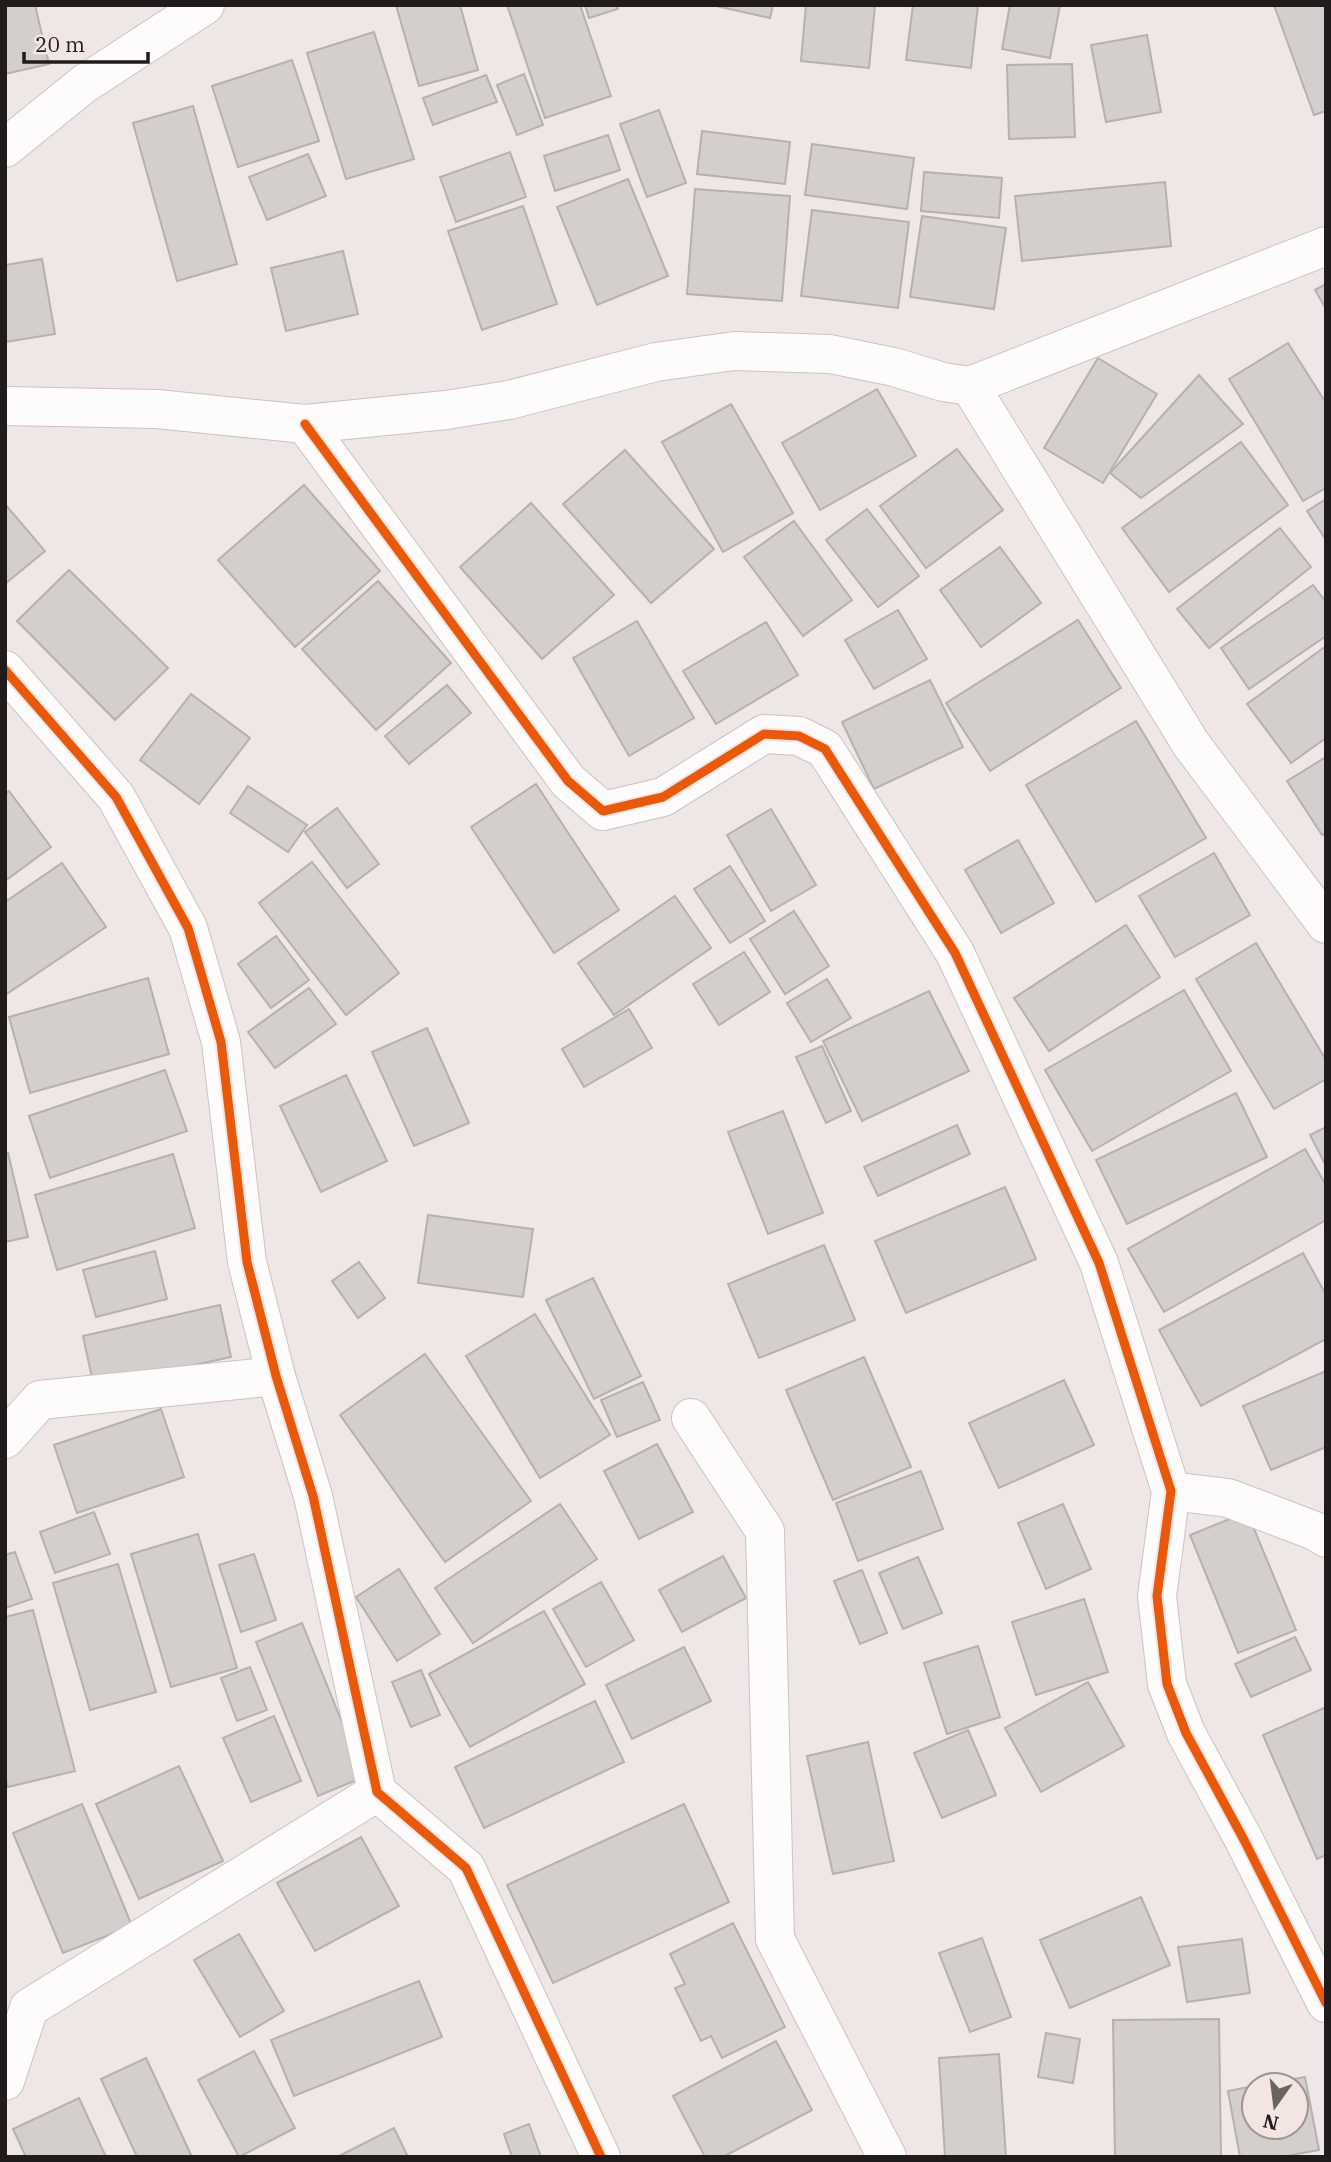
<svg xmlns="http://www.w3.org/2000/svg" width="1331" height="2162" viewBox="0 0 1331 2162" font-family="'IBM Plex Serif',serif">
<rect width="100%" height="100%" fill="#efe7e5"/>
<g fill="#d4cecd" stroke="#b6b0ae" stroke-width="2">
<polygon points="5,5 35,5 49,64 5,74"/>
<polygon points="396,5 460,5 478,70 419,86"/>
<polygon points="507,5 580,5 611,96 545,118"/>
<polygon points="585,5 616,5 618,9 589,18"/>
<polygon points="712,5 773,5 770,18"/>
<polygon points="806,5 875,5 869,68 801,61"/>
<polygon points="913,5 978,5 971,68 906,60"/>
<polygon points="1010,5 1060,5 1050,58 1002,49"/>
<polygon points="1274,5 1326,5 1326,111 1314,115"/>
<polygon points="374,32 414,159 346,179 307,53"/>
<polygon points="1147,35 1161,112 1106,122 1091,45"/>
<polygon points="292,60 319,141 238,167 212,86"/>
<polygon points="1072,64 1075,137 1009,139 1007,65"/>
<polygon points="524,74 543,125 517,135 497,85"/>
<polygon points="486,75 497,102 433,125 423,98"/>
<polygon points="193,106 237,264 177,281 133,123"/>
<polygon points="659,110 686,183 647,197 620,124"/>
<polygon points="702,131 790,142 785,184 697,174"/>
<polygon points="608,135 620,170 555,191 544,156"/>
<polygon points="812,144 914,158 907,209 805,195"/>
<polygon points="510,152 526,197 456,222 440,177"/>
<polygon points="308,154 326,196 267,220 249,177"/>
<polygon points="924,172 1002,178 999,218 921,211"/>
<polygon points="628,179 668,276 597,305 557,207"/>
<polygon points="1165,182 1171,246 1022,261 1015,196"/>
<polygon points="695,189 790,196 782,301 687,294"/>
<polygon points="523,206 557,304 482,330 448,231"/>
<polygon points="812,210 909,222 898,308 801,296"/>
<polygon points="922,216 1006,228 994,309 910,297"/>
<polygon points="343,251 358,314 286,331 271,268"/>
<polygon points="42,259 55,334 5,342 5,265"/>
<polygon points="1326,284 1326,309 1315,290"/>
<polygon points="1288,343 1326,403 1326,488 1303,501 1229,379"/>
<polygon points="1098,358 1157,394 1103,483 1044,448"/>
<polygon points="1199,375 1243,424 1141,498 1110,473"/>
<polygon points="877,389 916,456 820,510 782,443"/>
<polygon points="731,404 793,513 723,552 662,442"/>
<polygon points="1241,442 1288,505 1169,592 1122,528"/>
<polygon points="957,449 1003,510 926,568 880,506"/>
<polygon points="625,450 714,549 651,603 563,504"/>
<polygon points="304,485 380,571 295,647 218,560"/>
<polygon points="1326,499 1326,540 1307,511"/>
<polygon points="531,503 614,595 542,659 460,567"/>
<polygon points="5,504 45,551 5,584"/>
<polygon points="867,509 919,576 878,607 826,540"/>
<polygon points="794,521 852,600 803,636 744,557"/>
<polygon points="1280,528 1311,567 1209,648 1177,609"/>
<polygon points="1000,547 1041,603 981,647 940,590"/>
<polygon points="69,570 168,668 115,720 17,621"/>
<polygon points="378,581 451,663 376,730 302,649"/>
<polygon points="1313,585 1326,602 1326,636 1249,689 1221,648"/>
<polygon points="898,610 927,659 874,689 845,640"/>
<polygon points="1078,620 1121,688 990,771 946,703"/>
<polygon points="637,621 694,718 629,756 573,658"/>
<polygon points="766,622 798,675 716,724 683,671"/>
<polygon points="1326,646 1326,738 1291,763 1247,704"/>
<polygon points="930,680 963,747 874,789 842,722"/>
<polygon points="447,685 471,713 409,764 385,736"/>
<polygon points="191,694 250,738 199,804 140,760"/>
<polygon points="1136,721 1206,838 1096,902 1026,785"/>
<polygon points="1326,757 1326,833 1322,835 1287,781"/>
<polygon points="536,784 619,910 554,953 471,827"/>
<polygon points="248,786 307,825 288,852 230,813"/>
<polygon points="9,791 51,847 5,881 5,794"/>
<polygon points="337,808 379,864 347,888 305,832"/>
<polygon points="771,809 816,885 771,911 727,835"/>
<polygon points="1018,840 1054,903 1001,933 965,870"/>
<polygon points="1214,853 1250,915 1175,957 1139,896"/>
<polygon points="312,862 399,973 346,1015 259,903"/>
<polygon points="62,863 106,927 5,995 5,902"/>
<polygon points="730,866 765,921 730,943 694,889"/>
<polygon points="675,896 711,948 614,1015 578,963"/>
<polygon points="794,911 829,966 785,994 750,939"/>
<polygon points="1126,925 1160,977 1049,1051 1014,998"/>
<polygon points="276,936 309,980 271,1008 238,964"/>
<polygon points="1256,943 1326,1060 1326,1079 1274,1109 1196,979"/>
<polygon points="744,952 770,992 719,1025 693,984"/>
<polygon points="148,978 169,1054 30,1093 9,1017"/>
<polygon points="827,979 851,1018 811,1042 787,1003"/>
<polygon points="309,988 336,1024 275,1068 248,1032"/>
<polygon points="1184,990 1231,1071 1092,1151 1045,1070"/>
<polygon points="929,991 969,1071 862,1121 823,1041"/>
<polygon points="629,1009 652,1048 584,1087 562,1049"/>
<polygon points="427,1028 469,1123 414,1146 372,1052"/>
<polygon points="822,1046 851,1111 826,1123 796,1057"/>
<polygon points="165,1070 187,1131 50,1178 29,1116"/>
<polygon points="346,1075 387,1161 321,1192 280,1106"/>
<polygon points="1236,1093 1267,1157 1127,1224 1096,1160"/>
<polygon points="783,1111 823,1213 768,1234 728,1132"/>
<polygon points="957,1125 970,1154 878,1196 864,1167"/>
<polygon points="1326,1127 1326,1166 1310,1135"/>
<polygon points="1305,1149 1326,1185 1326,1220 1164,1312 1128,1249"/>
<polygon points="8,1153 28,1237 5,1242 5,1154"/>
<polygon points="173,1154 195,1228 57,1270 35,1195"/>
<polygon points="1005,1187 1036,1259 906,1313 875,1241"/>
<polygon points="428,1215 533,1229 523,1297 418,1283"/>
<polygon points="824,1245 855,1320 759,1358 728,1284"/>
<polygon points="155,1251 167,1299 96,1317 83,1270"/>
<polygon points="1303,1253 1326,1295 1326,1339 1201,1406 1159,1330"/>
<polygon points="359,1262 385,1298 358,1318 332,1281"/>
<polygon points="593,1278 641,1376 594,1399 546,1300"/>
<polygon points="220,1305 231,1357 94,1387 83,1336"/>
<polygon points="535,1314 610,1435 540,1478 466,1356"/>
<polygon points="425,1354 531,1501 445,1562 340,1415"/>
<polygon points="864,1357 911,1467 833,1500 786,1390"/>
<polygon points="1326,1371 1326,1447 1271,1470 1243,1406"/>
<polygon points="1064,1380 1094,1445 999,1488 969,1423"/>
<polygon points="643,1382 660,1420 617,1437 601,1400"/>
<polygon points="161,1409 184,1477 77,1513 54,1445"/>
<polygon points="657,1444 693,1512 639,1539 604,1471"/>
<polygon points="921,1471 943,1529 858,1561 836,1503"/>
<polygon points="560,1504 597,1559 473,1643 435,1588"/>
<polygon points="1063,1504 1091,1569 1046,1589 1018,1523"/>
<polygon points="94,1512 110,1554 55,1573 40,1532"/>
<polygon points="1247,1512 1296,1630 1238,1653 1190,1535"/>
<polygon points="198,1534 237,1668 171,1687 131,1554"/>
<polygon points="15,1552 32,1599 5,1608 5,1555"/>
<polygon points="254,1554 276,1620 241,1632 219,1565"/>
<polygon points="723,1556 746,1598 682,1632 659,1590"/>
<polygon points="918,1557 942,1613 903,1629 879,1573"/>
<polygon points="118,1564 156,1692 90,1710 53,1583"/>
<polygon points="399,1569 440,1634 397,1661 356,1597"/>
<polygon points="862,1570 887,1633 860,1644 834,1581"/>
<polygon points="601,1582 634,1640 586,1667 553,1609"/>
<polygon points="1084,1599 1108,1672 1036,1695 1012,1622"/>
<polygon points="33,1610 75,1771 8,1787 5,1778 5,1617"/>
<polygon points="544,1611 585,1684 470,1747 429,1674"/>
<polygon points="302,1623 364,1777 318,1796 256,1642"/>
<polygon points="1295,1637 1311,1670 1251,1697 1235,1664"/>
<polygon points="978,1646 1000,1717 947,1734 924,1663"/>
<polygon points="684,1647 711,1701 632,1739 606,1685"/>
<polygon points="250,1667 267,1710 237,1721 221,1678"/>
<polygon points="421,1670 440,1715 411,1727 392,1682"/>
<polygon points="1088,1682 1124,1746 1041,1792 1005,1728"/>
<polygon points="595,1701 624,1762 484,1828 455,1767"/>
<polygon points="1326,1707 1326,1855 1317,1859 1263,1735"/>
<polygon points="274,1716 301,1781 251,1802 223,1738"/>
<polygon points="968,1730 996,1795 942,1818 914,1753"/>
<polygon points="868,1742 894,1861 833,1874 807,1756"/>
<polygon points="179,1766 223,1861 139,1899 96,1804"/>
<polygon points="82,1804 132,1926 63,1953 13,1833"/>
<polygon points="684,1804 729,1902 553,1983 507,1885"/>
<polygon points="361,1837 399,1906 315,1951 277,1883"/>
<polygon points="1141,1897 1170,1965 1070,2008 1040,1940"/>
<polygon points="733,1923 785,2027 722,2058 711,2036 701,2041 675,1988 685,1984 670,1954"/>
<polygon points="239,1934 284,2011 240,2037 194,1960"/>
<polygon points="982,1938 1011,2017 970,2032 939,1953"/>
<polygon points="1242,1939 1250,1993 1187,2002 1178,1947"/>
<polygon points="419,1981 442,2037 294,2096 271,2040"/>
<polygon points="1219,2019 1221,2157 1115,2157 1113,2020"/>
<polygon points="1046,2033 1080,2039 1073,2083 1038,2077"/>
<polygon points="776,2041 812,2110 723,2157 705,2157 673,2096"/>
<polygon points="254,2051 295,2128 239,2157 198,2080"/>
<polygon points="999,2054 1006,2157 945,2157 939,2058"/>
<polygon points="146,2058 192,2157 137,2157 101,2079"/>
<polygon points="1305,2077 1319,2150 1281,2157 1240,2157 1228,2091 1254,2086 1254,2127 1296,2127 1296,2085 1262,2085"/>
<polygon points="79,2098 106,2157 26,2157 13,2129"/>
<polygon points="529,2124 541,2157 512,2157 504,2134"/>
<polygon points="394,2128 408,2157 337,2157"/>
</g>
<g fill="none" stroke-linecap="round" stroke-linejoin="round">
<g stroke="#c9c3c2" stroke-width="40">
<g id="minor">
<polyline points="5,148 84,84 205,5"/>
<polyline points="970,386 1191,744 1326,924"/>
<polyline points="5,406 157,409 305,424 446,410 509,400 656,362 734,351 830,354 894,367 943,382 970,386 1326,246"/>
<polyline points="305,424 568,781 603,811 663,797 764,734 799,736 825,749 955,953 1099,1263 1171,1491 1157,1596 1167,1684 1186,1733 1244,1840 1326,2003"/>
<polyline points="5,670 116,797 188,928 221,1042 247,1262 276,1376 313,1496 377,1792 466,1868 601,2157"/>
<polyline points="691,1418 765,1531 775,1939 887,2157"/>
<polyline points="5,1439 40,1400 276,1376"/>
<polyline points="1171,1491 1228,1498 1315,1531 1326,1538"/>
<polyline points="5,2081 29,2008 377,1792"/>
</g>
</g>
<use href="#minor" stroke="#fdfbfb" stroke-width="38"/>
<g stroke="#f3e5e1" stroke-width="13">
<g id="cycleway">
<polyline points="305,424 568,781 603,811 663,797 764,734 799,736 825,749 955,953 1099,1263 1171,1491 1157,1596 1167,1684 1186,1733 1244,1840 1326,2003"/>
<polyline points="5,670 116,797 188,928 221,1042 247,1262 276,1376 313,1496 377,1792 466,1868 601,2157"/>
</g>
</g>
<use href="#cycleway" stroke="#e8590c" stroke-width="9"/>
</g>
<rect width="1331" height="2162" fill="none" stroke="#211c1b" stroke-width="14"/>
<g transform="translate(1275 2106) rotate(194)"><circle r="33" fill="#f3e5e1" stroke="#9f9592" stroke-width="2"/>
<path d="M0-5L12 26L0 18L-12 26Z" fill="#696362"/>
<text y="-10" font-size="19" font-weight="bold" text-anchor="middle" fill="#211c1b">N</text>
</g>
<path d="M24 52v10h124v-10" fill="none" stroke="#211c1b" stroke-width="3.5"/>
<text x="35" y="52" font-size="21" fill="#211c1b" stroke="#f3e5e1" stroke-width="5" paint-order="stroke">20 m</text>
</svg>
